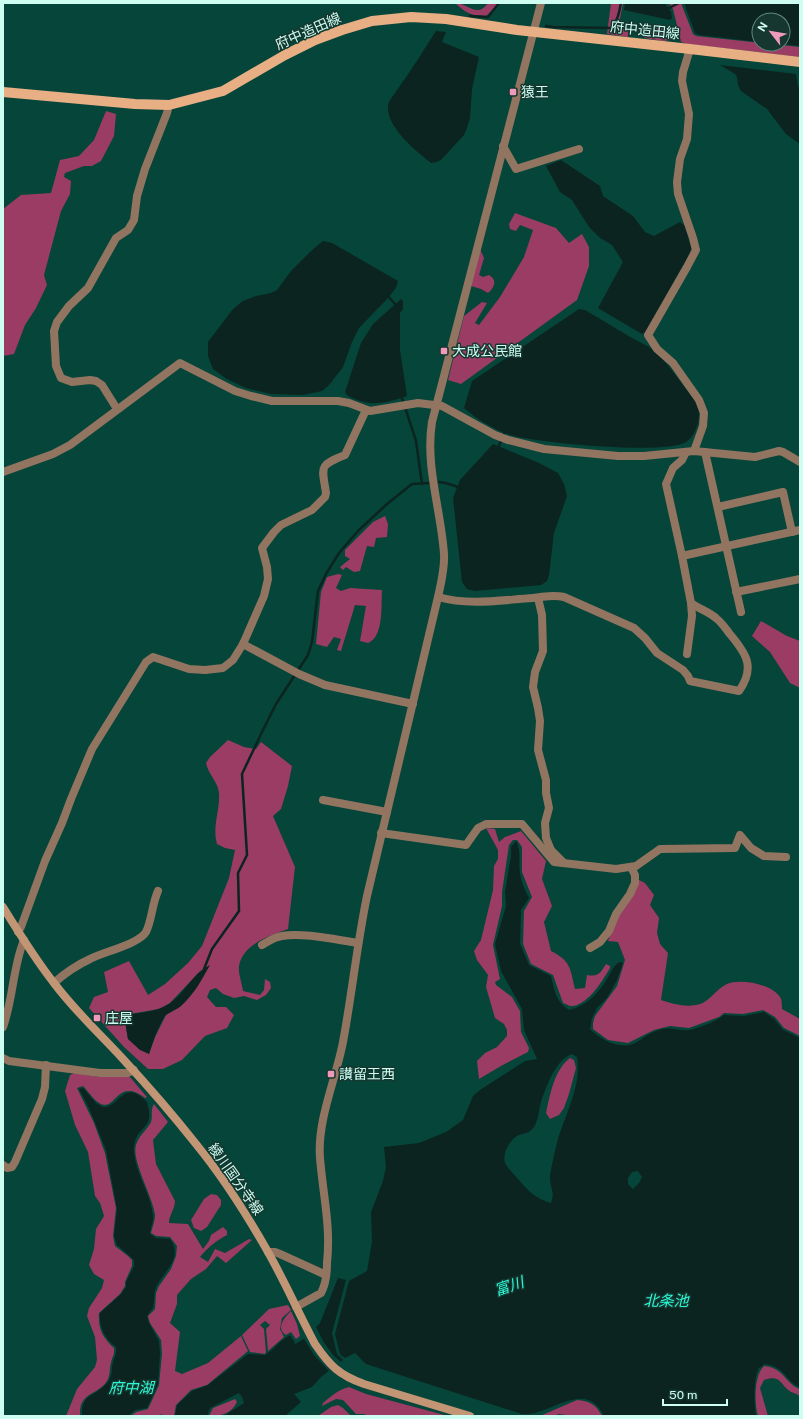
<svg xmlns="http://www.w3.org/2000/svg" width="803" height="1419" viewBox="0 0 803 1419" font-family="'Public Sans','Noto Sans JP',sans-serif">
<rect width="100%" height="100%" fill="#06453a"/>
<g fill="#9a3c63" fill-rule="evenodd">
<path d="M455,3C468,3 477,19 488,3H498L497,6L486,16C471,16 466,13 455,3Z"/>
<polygon points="611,3 623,3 619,24 623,28 628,30 628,37 607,34"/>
<polygon points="669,3 681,3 693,34 696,36 800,47 800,57 687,44 681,42 673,9"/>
<polygon points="660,27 670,27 676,33 677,39 663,41 644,38 644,33 652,28"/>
<polygon points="106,111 116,114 114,136 101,161 92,166 84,166 65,173 64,177 71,181 70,194 61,211 44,275 47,285 36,308 25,325 14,354 3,356 3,209 21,195 51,193 60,160 79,156 94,140"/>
<polygon points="515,213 556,228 569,243 582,234 589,247 589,266 577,300 461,384 448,380 464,316 482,302 487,303 475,323 479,325 500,297 524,257 533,230 520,225 516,231 510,229 509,224"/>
<path d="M480,249L484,258L479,275L483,277L489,275C498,280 494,288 488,293L481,289L471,286Z"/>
<polygon points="385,516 388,524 387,537 376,538 374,547 367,546 360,571 354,572 346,567 343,570 340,567 350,559 345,556 345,550 373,522"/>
<path d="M338,574L342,575L336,588L341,591L350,588L382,590C381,605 384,637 368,643L360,641L366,606L355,605L341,651L337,650L341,639L334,637L327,647L316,644L321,592L327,577Z"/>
<polygon points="761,621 787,636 800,641 800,688 790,683 770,652 752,636"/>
<path d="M228,740L244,747L256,749L261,742L292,766L288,786L281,809L273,816L295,867L288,929C269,936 243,944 239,966C238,973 242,983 243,991L260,995L264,990L265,979L270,982L271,988L266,995L257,1000L244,996L234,998L223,994L216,988L210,990L207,997L216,1007H226L234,1015L227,1028L205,1036L182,1060L163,1069H148L124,1047L89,1008L94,997L108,992L104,972L129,961L148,995L165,984L188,963L202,946L229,878L235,850L225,848L217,844C212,827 220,811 219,794C219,783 208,774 206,763L210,757ZM202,969L178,1008L166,1015L155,1037L149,1054L128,1039L124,1015L159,1009L170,1003Z"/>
<path d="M486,828L495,829L499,842L505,837L521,831L546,861L542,879L552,906L544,922L551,951C571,961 570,968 575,989L585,988L587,975C599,977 600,973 606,964L610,966V968C603,980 592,998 579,1004C576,1006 573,1006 570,1006L563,1003L553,975L531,964L523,944L524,911L532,897L522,872V847L517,840H513L509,845L502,892V906L493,945L500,979L495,982L496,985L512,997L520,1011L521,1032L529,1048L528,1052L501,1066L479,1079L477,1061L485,1053L497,1047L507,1036V1030L504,1024L495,1018L486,987L488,975L477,960L474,951L481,940L493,890L494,866L498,859V850Z"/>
<path d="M639,880L645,883L654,895L650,905L659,918L657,933L660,944L668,953L661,1000C673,1004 687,1008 700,1004C710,1001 716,989 727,984C740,978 772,984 780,997C782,1000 782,1006 782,1009L800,1019V1036L784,1028L775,1017L763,1010L743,1014L724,1013L719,1017L689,1028L670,1026L654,1030L628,1043L608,1040L593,1029V1023L595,1016L617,986L625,960L618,942L608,941C615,918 629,901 639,880Z"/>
<path d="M570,1058L574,1060L576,1068L569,1094L564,1108L559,1115L550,1119L546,1113C550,1095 554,1070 570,1058Z"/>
<path d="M75,1073L99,1077L129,1076L147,1097L145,1098C117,1077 116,1111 101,1104C94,1101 88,1091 83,1086L77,1088L94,1123L105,1153L116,1208L113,1236L115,1246L128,1256L132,1260V1266L125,1282V1286L120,1294L99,1313C98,1328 102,1337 114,1348C115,1356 112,1356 111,1363C109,1369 111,1374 107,1381C96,1397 79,1391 80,1416H66L77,1389L95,1367L97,1360L95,1337L87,1316L89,1308L102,1288L104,1280L94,1274L89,1265L94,1249L96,1229L104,1216L100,1203L95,1196L88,1152L75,1125L65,1091L70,1075Z"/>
<path d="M154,1104L168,1122L153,1140L156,1164L175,1201C175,1209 169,1215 169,1223L188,1224L203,1249L209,1241L211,1235L223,1227L227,1231V1235C216,1241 208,1247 200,1257L208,1262L215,1249L225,1253L249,1239L252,1240L226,1263L217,1256L206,1269L191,1279L177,1295V1304L170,1323L180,1332L175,1371L182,1374L208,1363L241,1336L248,1351L207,1385L191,1390L176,1405L174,1416H163L161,1414L159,1416H131L136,1412L148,1409L159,1385L162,1354L161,1340L150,1323L148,1316L155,1309L156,1293L159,1286L171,1269L176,1256L177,1246L170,1237L156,1236L151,1233C152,1228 155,1221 155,1215C153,1197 131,1160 136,1145C139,1135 147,1130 151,1122C153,1116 150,1110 154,1104Z"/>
<polygon points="211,1194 217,1195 221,1200 221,1205 207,1227 201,1231 194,1228 191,1220 204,1199"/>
<polygon points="288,1305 291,1310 282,1318 280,1329 284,1337 268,1351 266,1329 270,1325 265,1321 260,1325 264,1329 266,1352 265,1354 250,1352 242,1335 269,1309"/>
<path d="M291,1311L297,1324L300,1336L296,1339L291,1332L286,1335C275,1328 285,1317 291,1311Z"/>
<path d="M764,1366C785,1368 785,1384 800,1389V1396C797,1394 794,1393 791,1392C780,1385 781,1374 764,1380L760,1388L768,1416H758C754,1403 754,1375 764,1366Z"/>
<path d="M349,1387L366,1394L448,1416H370L363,1414H356L343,1400L336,1399L322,1406L323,1403C331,1396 338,1390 349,1387Z"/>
<path d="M235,1399L237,1402C231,1414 221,1416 209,1416L213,1408Z"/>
<path d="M577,1400C589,1401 596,1404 602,1416H572L559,1414L554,1416H540Z"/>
<polygon points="338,1405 343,1408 351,1416 318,1416 331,1407"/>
</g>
<g fill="#0b241f" fill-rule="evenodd">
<polygon points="625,3 665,3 671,12 672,18 670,20 624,10"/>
<polygon points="684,3 800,3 800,46 782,44 783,44 783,20 759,20 759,42 699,35 695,33"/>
<path d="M436,31L446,32L442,42L479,57L472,89L470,118L467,128L464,135L441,160L437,162L431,163C416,151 386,127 388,106C388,101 394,95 397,90C411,71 423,51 436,31Z"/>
<polygon points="720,65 796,74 798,87 800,88 800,144 786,134 767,109 741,91 738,85 737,77 735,74"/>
<polygon points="561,160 600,186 603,196 633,216 645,232 654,236 680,222 685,226 691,248 690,253 646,332 642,334 598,308 623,262 612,245 600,238 589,227 572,200 560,192 546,166"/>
<polygon points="323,241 332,243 398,281 396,288 387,299 359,328 352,342 343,367 329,385 322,391 303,395 271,394 246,388 227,379 213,369 208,356 208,342 233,309 243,301 256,296 271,293 277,290 291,271 311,251"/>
<path d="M401,299L403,301V309L400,313V350L407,396C388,402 374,407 355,399C350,397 347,396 345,392L361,343L373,324Z"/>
<path d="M579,309L585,310C601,319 616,329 632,338C639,342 647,345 653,350C666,361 676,376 686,389C690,394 695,399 697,404C702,416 697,435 686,442C664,455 542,443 514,436C498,432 476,419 464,408L472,381Z"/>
<polygon points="493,444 539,463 558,473 564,484 567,496 554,533 549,575 547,581 541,585 475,591 467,589 462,582 453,498 460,480"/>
<path d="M516,841C522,852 518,862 520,873C521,882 525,890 529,898L521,910L520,944L529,965L551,976C554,990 556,1002 569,1010C586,1006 598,994 607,979C611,973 613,965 620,962L623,963L617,980L607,998L597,1008L592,1018L590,1029C600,1039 614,1047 629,1045C637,1044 648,1033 656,1031C671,1025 679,1032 690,1030C699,1028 717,1021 724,1015L744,1016L764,1012L774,1019L783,1030L800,1038V1387C786,1383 786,1366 764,1364C763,1366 761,1367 759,1368C753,1378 754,1405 756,1416H604C588,1384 562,1405 538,1412C533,1414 527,1414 522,1414L366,1364L355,1353L345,1358L340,1354L335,1334L349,1281L367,1271L372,1242L371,1212L383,1181L386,1167L384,1147L419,1143L446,1132L463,1120L473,1096L480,1090L525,1061L537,1059L524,1030L522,1009L501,971L495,944L506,906L505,892L511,856V847ZM572,1054L577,1057C582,1087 564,1116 557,1143C555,1151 550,1172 550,1179C551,1190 555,1192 551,1203C536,1199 528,1191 519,1180C515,1175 508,1169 505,1163C502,1154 509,1141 517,1136C526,1132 531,1134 536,1123C539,1116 539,1109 541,1102C546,1087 556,1059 572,1054ZM638,1171L642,1177L639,1183L633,1189L628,1184V1178L632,1172Z"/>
<path d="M210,965C201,981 195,993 181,1006C176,1010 169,1012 165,1016C158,1027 153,1041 149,1054L140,1050L128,1039L124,1015C138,1013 157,1012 169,1004C185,993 193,973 210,965Z"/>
<path d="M83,1088C88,1093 94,1103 101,1106C115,1112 121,1085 137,1094C141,1096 144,1099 147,1102C148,1107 150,1112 149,1117C149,1124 143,1128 139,1133C135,1138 133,1147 134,1153C136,1175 151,1194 153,1216C154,1221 150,1228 150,1234L156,1238L170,1239C183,1257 166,1270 157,1285C153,1292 155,1299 153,1307C152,1310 148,1313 147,1317L149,1323L159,1341L160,1354L158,1384L147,1408L135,1410L130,1414V1416H82C82,1392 94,1398 107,1383C113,1376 111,1370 113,1362C115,1356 117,1353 116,1347C105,1339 99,1327 100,1313L121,1294L126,1287V1282L134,1266V1260L117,1245L114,1236L117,1209L106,1150L89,1108L79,1089Z"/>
<polygon points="338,1278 346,1280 332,1333 337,1354 343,1360 321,1377 312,1387 294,1394 301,1402 285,1416 224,1416 244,1403 242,1397 239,1393 210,1408 207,1416 175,1416 177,1405 192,1391 208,1385 248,1354 265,1355 273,1349 281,1341 290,1335 295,1343 294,1345 305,1338 320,1323"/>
</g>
<polygon fill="#06453a" points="315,1325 323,1341 333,1355 342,1363 330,1372 314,1355 303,1337"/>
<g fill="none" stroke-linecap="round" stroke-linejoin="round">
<g stroke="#0b241f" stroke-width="2.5">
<polyline points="667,9 679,3"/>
<polyline points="470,16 488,17 499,3"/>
<path d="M546,26L553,27L611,28C618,21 619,12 621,3"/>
<polyline points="387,295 396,305"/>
<polyline points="401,395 416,441 422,484"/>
<polyline points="498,448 505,431"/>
<polyline points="439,482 446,483 461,488"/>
<polyline points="204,969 212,949 239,911 238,873 247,855 242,774 262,732 276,704 308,655 312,642 318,591 326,574 339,553 358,531 387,504 412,484 430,483"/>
</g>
<g stroke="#927561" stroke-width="8">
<polyline points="690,49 683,72 682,81 689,114 687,139 680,159 677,182 678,194 693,238 696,250 687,267 648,335 657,349 673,363 699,400 704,413 703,426 694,451"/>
<polyline points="503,146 516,169 579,149"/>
<polyline points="117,409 102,385 96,381 90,380 72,382 61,378 56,366 54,331 57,322 69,306 88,288 116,238 128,230 134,220 137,196 145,169 167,113 169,105"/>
<polyline points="705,452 741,612"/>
<polyline points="3,472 53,454 70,445 180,363 235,391 251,396 272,401 338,401 349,403 370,411 418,403 442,406 495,435 508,440 544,449 618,456 644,456 694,451 755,457 779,451 783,452 800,462"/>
<polyline points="718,507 783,492 792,532"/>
<polyline points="682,556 800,530"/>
<polyline points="736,592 800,579"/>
<path d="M438,597C470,606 501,600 533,598C545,597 552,594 564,597L634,628L645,638L657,653L683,670L688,676L690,681L739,691C756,667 746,653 729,633C726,629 722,623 717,619C710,612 699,609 691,603L682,556L666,484L673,468L682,460L686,452"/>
<polyline points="538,598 542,615 543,651 535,672 533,687 538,708 540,721 538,750 546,780 546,793 549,808 545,823 546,838 551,850 564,863"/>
<polyline points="243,644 299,674 325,685 413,704"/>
<polyline points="687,654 692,616 691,603"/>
<polyline points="323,800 387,812"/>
<polyline points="381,833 466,845 478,828 486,824 522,824 554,862 616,869 636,866 660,849 735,848 740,835 751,848 764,856 786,857"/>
<path d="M18,932L21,927L45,861L62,823L71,799L92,749L146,662L153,657L189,669L205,670L223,668L233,660L243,644L264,596L268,579L267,567L262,548L274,532L281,525L312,510L325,497L326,493C322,466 318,466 345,455L366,410"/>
<path d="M262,945C269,941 274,937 282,936C302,932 337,940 358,943"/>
<polyline points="590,948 600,942 609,931 616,914 630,894 635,883 635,875 631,867"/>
<path d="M54,983C65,973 77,965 90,959C103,952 139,944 146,932C152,920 152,904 158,891"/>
<path d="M3,1027C13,1000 13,966 24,940"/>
<polyline points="3,1058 9,1061 100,1073 128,1073 134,1070"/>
<polyline points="3,1165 7,1168 12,1167 15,1162 42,1099 45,1087 46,1065"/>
<polyline points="268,1252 275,1252 280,1254 326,1275"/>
<path d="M296,1307L321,1293C326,1284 327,1273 327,1263C331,1226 323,1195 320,1158C317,1120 336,1079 343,1042C352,994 357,944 367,896L438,597C441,583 445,568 444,554C441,510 425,466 432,422L541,3"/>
</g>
<path stroke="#c29575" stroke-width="8" d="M3,907C19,933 35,959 54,983C74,1010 100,1034 123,1059C148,1086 173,1115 196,1144C223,1177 247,1215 268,1252C285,1282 299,1314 315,1344C330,1366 339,1375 364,1384L470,1416"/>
<polyline stroke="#e8ae84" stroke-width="10" points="3,92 135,104 169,105 223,91 285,55 315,40 342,30 372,21 411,17 446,19 517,30 690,49 800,62"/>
</g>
<g fill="#ef9ab8" stroke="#163730" stroke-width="1.5">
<rect x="509" y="88" width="8" height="8" rx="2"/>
<rect x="440" y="347" width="8" height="8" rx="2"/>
<rect x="93" y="1014" width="8" height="8" rx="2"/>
<rect x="327" y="1070" width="8" height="8" rx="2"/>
</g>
<g text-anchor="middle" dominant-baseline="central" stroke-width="3" stroke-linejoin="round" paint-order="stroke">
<g font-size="14" fill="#cefef1" stroke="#163730">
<text transform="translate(645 30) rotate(6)">府中造田線</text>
<text transform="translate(308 31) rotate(-24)">府中造田線</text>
<text transform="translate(236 1179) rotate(55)">綾川国分寺線</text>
</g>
<g font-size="14" fill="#cefef1" stroke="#163730" text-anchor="start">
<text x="521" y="92">猿王</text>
<text x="452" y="351">大成公民館</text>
<text x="105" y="1018">庄屋</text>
<text x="339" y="1074">讃留王西</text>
</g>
<g font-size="15" font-style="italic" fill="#2cfad6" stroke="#163730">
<text transform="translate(509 1286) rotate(-19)">富川</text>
<text x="666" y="1300">北条池</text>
<text x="131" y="1387">府中湖</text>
</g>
</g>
<rect width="803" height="1419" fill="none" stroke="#cefef1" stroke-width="8"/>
<g transform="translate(771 32) rotate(301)"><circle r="19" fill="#163730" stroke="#60877d"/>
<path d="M0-3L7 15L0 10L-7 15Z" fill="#ef9ab8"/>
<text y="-6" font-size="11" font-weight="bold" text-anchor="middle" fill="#cefef1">N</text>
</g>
<path d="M663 1399v6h64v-6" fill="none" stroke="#cefef1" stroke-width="2"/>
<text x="669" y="1399" font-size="12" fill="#cefef1" stroke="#163730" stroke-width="3" paint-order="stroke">50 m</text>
</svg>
